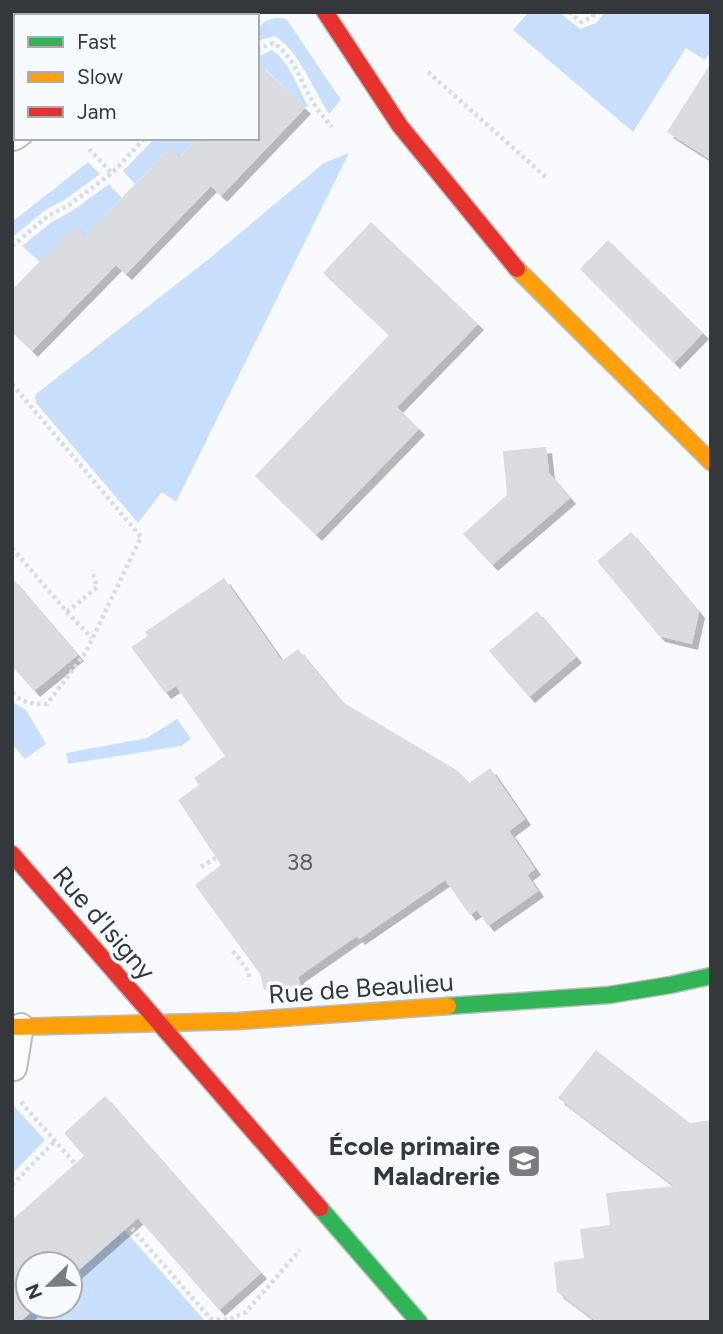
<svg xmlns="http://www.w3.org/2000/svg" width="723" height="1334" viewBox="0 0 723 1334" font-family="Figtree,sans-serif">
<defs>
<filter id="shadow"><feDropShadow dx="6" dy="6" stdDeviation="0" flood-color="#0004"/></filter>
</defs>
<rect width="100%" height="100%" fill="#f8fafd"/>
<g fill="#c8e0fd">
<polygon points="529,12 559,12 580,29 596,23 605,12 711,12 711,51 705,60 686,48 633,132 513,30"/>
<path d="M274,18H282L287,20L341,100L329,114C312,88 301,53 275,36L257,41V28L266,21Z"/>
<path d="M272,50C288,59 299,90 308,106L305,108L265,69L257,77V57Z"/>
<polygon points="155,138 198,138 180,157 170,148 135,184 123,171"/>
<polygon points="349,153 176,502 162,492 138,523 36,403 35,398 36,394 210,258 324,163"/>
<polygon points="88,162 100,174 66,199 44,211 13,237 12,222"/>
<polygon points="109,184 122,198 85,236 75,226 40,262 22,246 52,222 72,211"/>
<polygon points="12,702 26,710 46,744 25,759 12,744"/>
<polygon points="177,719 191,739 181,746 68,764 66,753 147,738"/>
<polygon points="12,1104 45,1140 12,1174"/>
<polygon points="70,1169 206,1322 20,1322 38,1306 70,1306"/>
</g>
<g fill="#dadcdf" filter="url(#shadow)">
<polygon points="257,62 305,108 221,196 211,186 126,274 116,265 32,351 12,332 12,290 75,225 85,236 171,147 180,157 198,138 257,138"/>
<polygon points="711,63 711,160 667,132"/>
<polygon points="371,222 478,324 397,407 419,429 316,535 255,476 389,335 323,273"/>
<polygon points="608,240 703,333 674,363 580,269"/>
<polygon points="546,447 549,473 570,498 492,565 463,534 507,495 503,451"/>
<polygon points="631,532 699,612 692,644 659,636 597,561"/>
<polygon points="12,578 78,655 34,691 12,666"/>
<polygon points="224,578 282,661 298,649 341,701 458,771 469,783 490,768 525,819 509,831 535,869 527,875 538,891 488,926 477,910 470,915 445,880 359,939 357,936 298,977 301,987 264,990 260,974 195,885 221,865 178,800 199,785 194,778 225,756 176,686 165,693 131,647 148,636 145,632"/>
<polygon points="537,611 576,657 529,697 489,651"/>
<polygon points="596,1050 690,1123 711,1120 711,1322 597,1322 557,1292 554,1262 584,1258 580,1229 610,1225 606,1193 674,1186 558,1098"/>
<polygon points="105,1096 261,1273 219,1310 138,1218 70,1278 70,1264 28,1264 28,1306 38,1306 20,1322 12,1322 12,1220 84,1156 64,1133"/>
</g>
<g fill="none" stroke-linecap="round" stroke-linejoin="round">
<g stroke="#b9bcbf" stroke-width="28">
<polyline id="lane" points="14,1068 21,1026"/>
</g>
<g stroke="#b9bcbf" stroke-width="42">
<g id="street">
<polyline points="158,16 162,12"/>
<polyline points="12,131 16,128"/>
</g>
</g>
<g stroke="#b9bcbf" stroke-width="19">
<g id="fast">
<polyline points="448,1006 609,995 670,985 711,976"/>
<polyline points="320,1208 419,1322"/>
</g>
</g>
<g stroke="#b9bcbf" stroke-width="19">
<g id="slow">
<polyline points="517,269 711,462"/>
<polyline points="12,1027 238,1021 448,1006"/>
</g>
</g>
<g stroke="#b9bcbf" stroke-width="19">
<g id="jam">
<polyline points="325,12 400,126 517,269"/>
<polyline points="12,854 320,1208"/>
</g>
</g>
<g stroke="#dbdcdd" stroke-width="4.5" stroke-dasharray="3.5 3.5" stroke-linecap="butt">
<polyline points="569,12 581,22 592,17 596,12"/>
<path d="M257,49L273,43C293,55 300,79 311,99C317,109 324,118 332,127"/>
<polyline points="428,72 548,179"/>
<polyline points="89,149 112,173"/>
<polyline points="12,246 48,216 69,205 112,173 145,138"/>
<path d="M12,384L141,537L86,652L47,704C32,704 23,704 12,692"/>
<polyline points="12,548 67,612 92,638"/>
<polyline points="67,612 97,587 92,570"/>
<polyline points="201,867 219,856 244,863"/>
<polyline points="233,951 249,972 249,979"/>
<polyline points="21,1102 211,1319 228,1320 246,1312 300,1250"/>
<polyline points="12,1185 55,1141"/>
</g>
<use href="#lane" stroke="#fefeff" stroke-width="24"/>
<use href="#street" stroke="#fefeff" stroke-width="38"/>
<use href="#fast" stroke="#30b455" stroke-width="16"/>
<use href="#slow" stroke="#ff9f0a" stroke-width="16"/>
<use href="#jam" stroke="#e5322d" stroke-width="16"/>
</g>
<defs>
<g id="school-square" transform="scale(1.75)"><rect x="-9" y="-9" width="18" height="18" rx="4" fill="#797c7f" stroke="#f7fafe"/><path d="M0-5L7-2L0 1L-7-2ZM-4 1L0 2.5L4 1V4Q0 6-4 4Z" fill="#fff"/></g>
</defs>
<g fill-rule="evenodd">
<use href="#school-square" x="524" y="1161"/>
</g>
<g text-anchor="middle" dominant-baseline="central" stroke-width="7" stroke-linejoin="round" paint-order="stroke">
<g font-size="23" fill="#5e6164">
<text x="300" y="862">38</text>
</g>
<g font-size="26" fill="#35383b" stroke="#f7fafe">
<text transform="translate(104 923) rotate(49)">Rue d'Isigny</text>
<text transform="translate(361 988) rotate(-4)">Rue de Beaulieu</text>
</g>
<g font-size="26" font-weight="bold" fill="#35383b" stroke="#f7fafe" text-anchor="end">
<text x="500" y="1146">École primaire<tspan x="500" dy="30">Maladrerie</tspan></text>
</g>
</g>
<rect width="723" height="1334" fill="none" stroke="#35383b" stroke-width="28"/>
<rect x="14" y="14" width="245" height="126" fill="#f7fafe" stroke="#a9acb0" stroke-width="2"/>
<rect x="28" y="37" width="35" height="10" fill="#30b455" stroke="#a9acb0" stroke-width="2"/>
<text x="77" y="49" font-size="21" fill="#35383b">Fast</text>
<rect x="28" y="72" width="35" height="10" fill="#ff9f0a" stroke="#a9acb0" stroke-width="2"/>
<text x="77" y="84" font-size="21" fill="#35383b">Slow</text>
<rect x="28" y="107" width="35" height="10" fill="#e5322d" stroke="#a9acb0" stroke-width="2"/>
<text x="77" y="119" font-size="21" fill="#35383b">Jam</text>
<g transform="translate(49 1285) rotate(247)"><circle r="33" fill="#f7fafe" stroke="#a9acb0" stroke-width="2"/>
<path d="M0-5L12 26L0 18L-12 26Z" fill="#797c7f"/>
<text y="-10" font-size="19" font-weight="bold" text-anchor="middle" fill="#35383b">N</text>
</g>
</svg>
